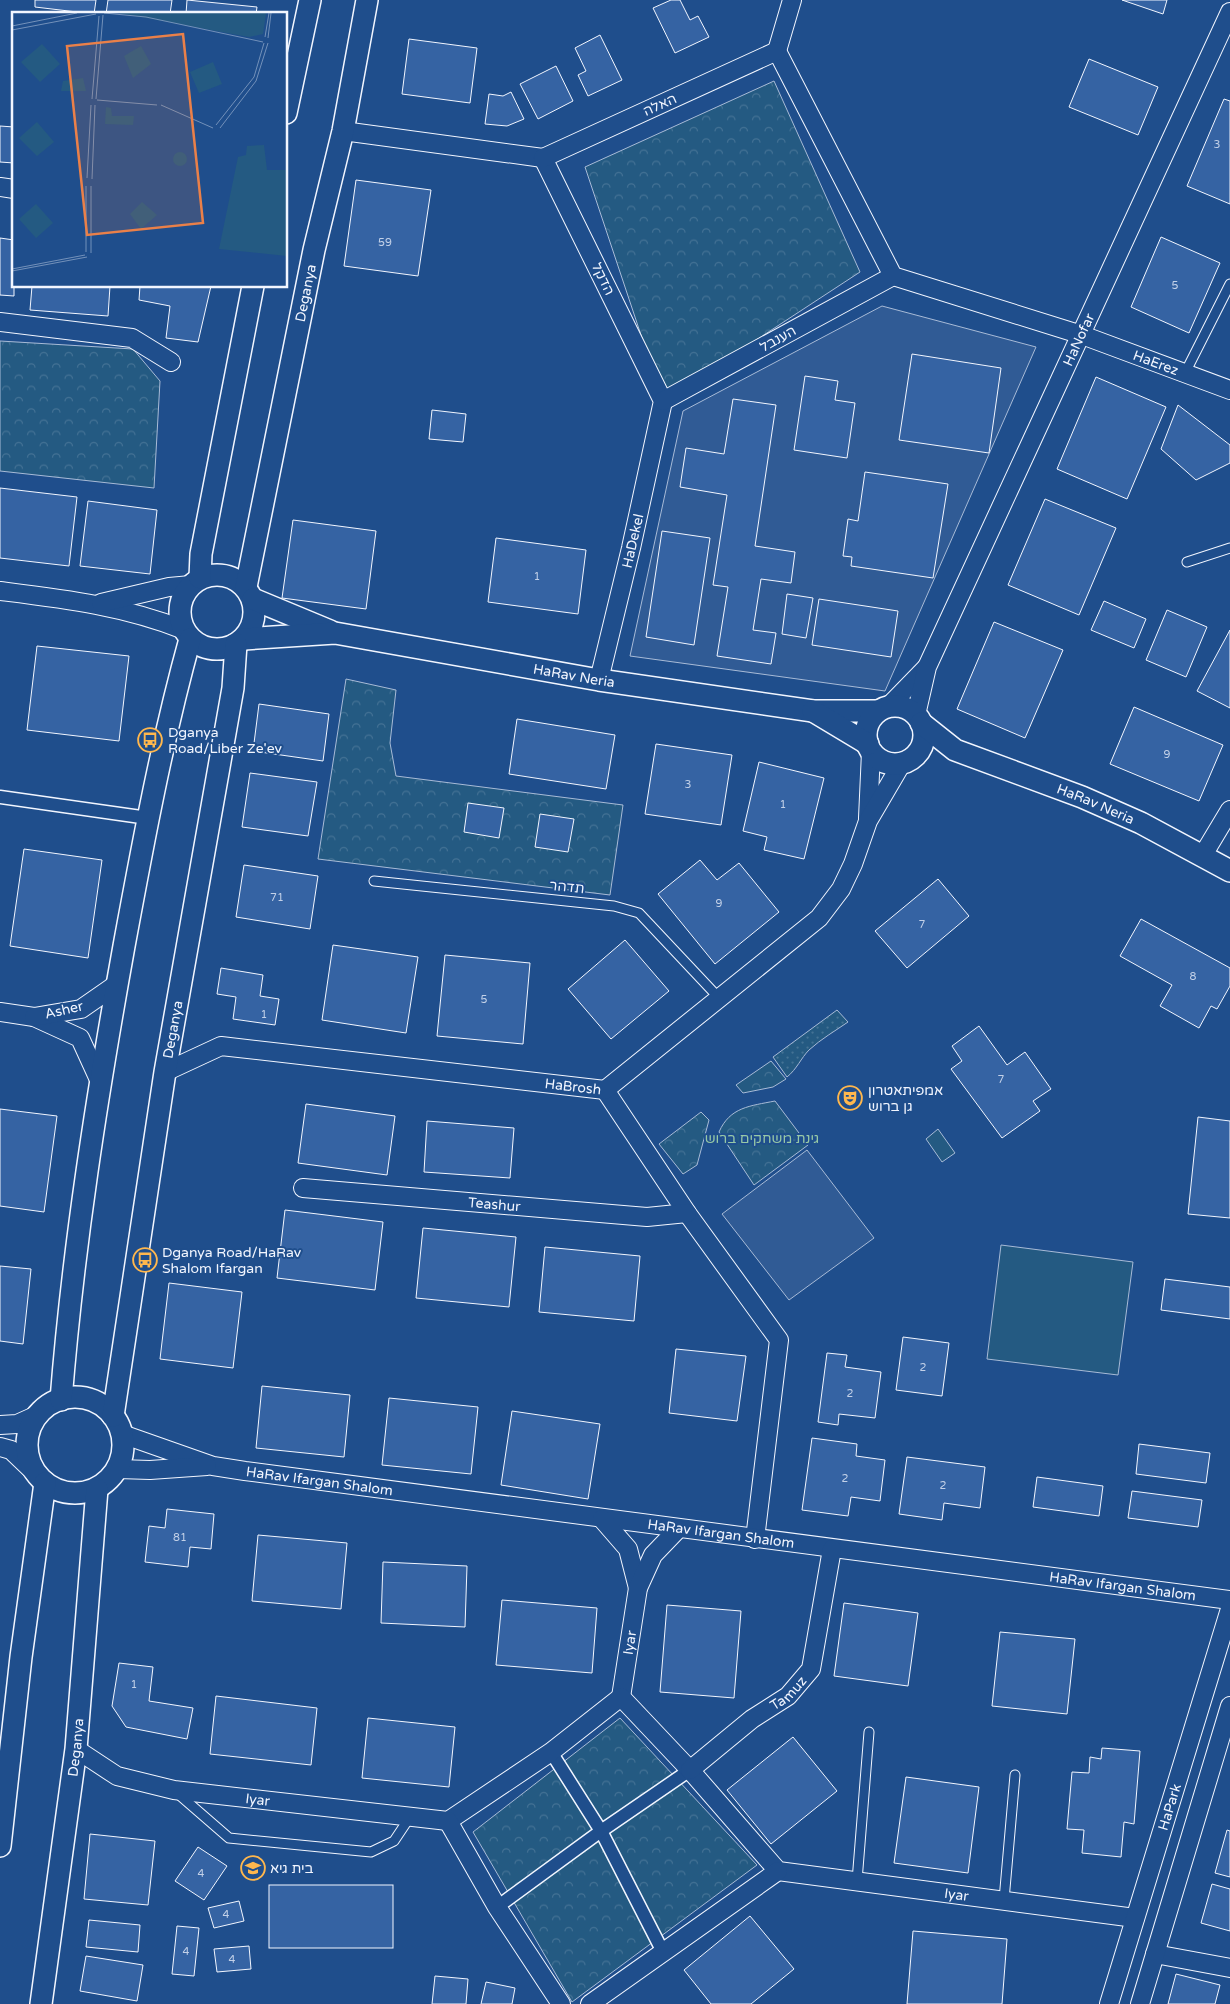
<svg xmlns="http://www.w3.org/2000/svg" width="1230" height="2004" viewBox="0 0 1230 2004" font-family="'Varela Round','Noto Sans Hebrew',sans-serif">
<defs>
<pattern id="grass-dots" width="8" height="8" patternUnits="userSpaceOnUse" patternTransform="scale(1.25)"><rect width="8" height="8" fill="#245a82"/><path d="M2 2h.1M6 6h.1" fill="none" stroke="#447295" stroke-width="1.8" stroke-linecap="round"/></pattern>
<pattern id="park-crowns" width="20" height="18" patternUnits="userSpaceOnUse" patternTransform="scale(1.25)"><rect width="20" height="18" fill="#245a82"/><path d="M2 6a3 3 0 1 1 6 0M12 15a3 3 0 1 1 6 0" fill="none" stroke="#447295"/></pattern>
</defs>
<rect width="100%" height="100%" fill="#1f4e8c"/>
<path fill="url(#grass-dots)" stroke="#a8bbd7" d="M837,1010L848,1022C835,1031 821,1039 809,1050C801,1058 797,1069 787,1077L773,1057Z"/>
<g fill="url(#park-crowns)" stroke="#a8bbd7">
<polygon points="774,81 860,272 663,401 585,167"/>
<polygon points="0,341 133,349 160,381 154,488 0,471"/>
<polygon points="346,679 396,690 390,743 396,776 623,805 610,895 318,859"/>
<polygon points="771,1061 786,1079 773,1087 743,1093 736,1085"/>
<path d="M775,1101L808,1145L754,1185L719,1132C730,1107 750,1106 775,1101Z"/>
<polygon points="701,1112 709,1120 697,1165 683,1174 659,1144"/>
<polygon points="620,1718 757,1865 572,2002 473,1832"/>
</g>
<g fill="#245a82" stroke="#a8bbd7">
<polygon points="938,1129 955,1153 942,1162 926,1139"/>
<polygon points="1001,1245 1133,1262 1118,1375 987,1359"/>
</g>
<g fill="#305b95" stroke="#a8bbd7">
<polygon points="882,306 1036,347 885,691 630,656 683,411"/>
<polygon points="807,1150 874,1238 789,1300 722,1214"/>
</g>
<g fill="#3563a3" stroke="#f2f6ff">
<polygon points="35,0 96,0 94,14 35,7"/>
<polygon points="108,0 172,0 170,14 106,14"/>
<polygon points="187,0 257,7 256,14 186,14"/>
<polygon points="671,0 680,0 690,20 698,16 709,37 675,53 653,8"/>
<polygon points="1122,0 1167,0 1163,14"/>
<polygon points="600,35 622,80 588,96 578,75 586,71 575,48"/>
<polygon points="409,39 477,48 470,103 402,94"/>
<polygon points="1089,59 1158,87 1138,135 1069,107"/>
<polygon points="556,66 573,101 538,119 520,84"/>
<polygon points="511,92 524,119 507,126 485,124 489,94 503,96"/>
<polygon points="1224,99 1230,101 1230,204 1187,186"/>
<polygon points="0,126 14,127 14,163 0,162"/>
<polygon points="356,180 431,190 418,276 344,266"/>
<polygon points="1161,237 1220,263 1189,333 1131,307"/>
<polygon points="0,238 14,240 14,296 0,295"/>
<polygon points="32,286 110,286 108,316 30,310"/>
<polygon points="140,286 211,286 198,342 166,338 170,306 139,300"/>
<polygon points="912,354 1001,368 989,453 899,440"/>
<polygon points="805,376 838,381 835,400 855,403 847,458 794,450"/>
<polygon points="1096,377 1166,407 1127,499 1057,469"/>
<polygon points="733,399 776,405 755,546 795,552 791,583 761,579 753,630 776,633 771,664 717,656 728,587 713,585 727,495 680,487 686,448 724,454"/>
<polygon points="1178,405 1230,445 1230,463 1196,480 1161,449"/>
<polygon points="432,410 466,414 463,442 429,439"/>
<polygon points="865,472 948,484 933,578 851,566 852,557 843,556 848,519 858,521"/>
<polygon points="0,488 77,497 69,566 0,558"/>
<polygon points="1045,499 1116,528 1079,615 1008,585"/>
<polygon points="88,501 157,510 150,574 80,566"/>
<polygon points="293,520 376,531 366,609 282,598"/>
<polygon points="662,531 710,538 694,645 646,637"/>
<polygon points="496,538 586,550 578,614 488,602"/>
<polygon points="787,594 813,598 806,638 782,634"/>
<polygon points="819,599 898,611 891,657 812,645"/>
<polygon points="1104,601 1146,619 1134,648 1091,630"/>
<polygon points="1167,610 1207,627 1186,677 1146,660"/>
<polygon points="994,622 1063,650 1025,738 957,709"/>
<polygon points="1230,630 1230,708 1197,691"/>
<polygon points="37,646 129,656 119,741 27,730"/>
<polygon points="259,704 329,714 323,761 253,751"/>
<polygon points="1134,707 1223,745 1199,801 1110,764"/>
<polygon points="517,719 615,735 606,789 509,774"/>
<polygon points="656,744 732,755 721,825 645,814"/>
<polygon points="759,762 824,778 804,859 764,850 767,837 743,831"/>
<polygon points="250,773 317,782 308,836 242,827"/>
<polygon points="468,803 504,808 499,838 464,832"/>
<polygon points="540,814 574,819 568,852 535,847"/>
<polygon points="24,849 102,860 88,958 10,946"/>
<polygon points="700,860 717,880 739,863 779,912 715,964 658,894"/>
<polygon points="244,865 318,876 310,929 236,917"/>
<polygon points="938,879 969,916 907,968 875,931"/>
<polygon points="1141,919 1230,968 1230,986 1217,1009 1211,1006 1199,1028 1160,1006 1172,985 1120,956"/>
<polygon points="625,940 669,991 611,1039 568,989"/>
<polygon points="333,945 418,957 406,1033 322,1020"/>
<polygon points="445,955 530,963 523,1044 437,1036"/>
<polygon points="221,968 263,975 260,996 279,999 275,1025 233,1019 236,997 217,994"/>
<polygon points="979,1026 1007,1065 1025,1052 1051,1089 1033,1101 1040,1111 1002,1138 951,1069 962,1061 952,1046"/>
<polygon points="306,1104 395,1116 387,1175 298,1163"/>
<polygon points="0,1109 57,1116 44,1212 0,1206"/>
<polygon points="1198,1117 1230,1121 1230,1218 1188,1214"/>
<polygon points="427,1121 514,1128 510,1178 424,1172"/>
<polygon points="285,1210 383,1222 375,1290 277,1278"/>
<polygon points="423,1228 516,1237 509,1307 416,1298"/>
<polygon points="545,1247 640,1256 634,1321 539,1312"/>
<polygon points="0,1266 31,1269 23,1344 0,1341"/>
<polygon points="1165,1279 1230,1287 1230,1319 1161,1310"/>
<polygon points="169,1283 242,1292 233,1368 160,1359"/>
<polygon points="903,1337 949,1343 942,1396 896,1390"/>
<polygon points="676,1349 746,1356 737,1421 669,1413"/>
<polygon points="827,1353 847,1355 845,1367 881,1372 875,1418 839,1414 838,1425 818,1422"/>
<polygon points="262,1386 350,1395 344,1457 256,1448"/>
<polygon points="389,1398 478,1407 471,1474 382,1465"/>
<polygon points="512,1411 600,1424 588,1499 501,1485"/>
<polygon points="812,1438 857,1444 856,1456 885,1460 880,1501 851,1497 848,1516 802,1510"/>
<polygon points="1139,1444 1210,1453 1206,1483 1136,1474"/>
<polygon points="907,1457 985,1467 980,1508 944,1503 942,1520 899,1514"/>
<polygon points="1037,1477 1103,1486 1099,1516 1033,1507"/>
<polygon points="1132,1491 1202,1500 1198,1527 1128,1518"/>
<polygon points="167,1509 214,1514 211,1549 190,1547 188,1567 145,1562 149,1526 165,1528"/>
<polygon points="258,1535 347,1543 341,1609 252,1601"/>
<polygon points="383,1562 467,1566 465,1627 381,1623"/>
<polygon points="502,1600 597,1608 592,1673 496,1665"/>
<polygon points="844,1603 918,1613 908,1686 834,1676"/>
<polygon points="667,1605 741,1611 734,1698 660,1692"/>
<polygon points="1000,1632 1075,1639 1067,1714 992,1706"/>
<polygon points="119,1663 153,1667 149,1701 193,1708 187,1739 126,1727 112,1706"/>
<polygon points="216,1696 317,1708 311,1765 210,1754"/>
<polygon points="368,1718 455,1727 449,1787 362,1778"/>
<polygon points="793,1737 837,1791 771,1844 727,1790"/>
<polygon points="1102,1748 1140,1751 1134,1824 1124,1822 1121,1857 1082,1853 1084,1830 1067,1829 1072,1772 1089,1773 1090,1757 1101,1759"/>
<polygon points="906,1777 979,1787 968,1873 894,1863"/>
<polygon points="1227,1830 1230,1831 1230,1877 1215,1873"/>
<polygon points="90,1834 155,1841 148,1905 84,1899"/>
<polygon points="198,1847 227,1866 204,1900 175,1881"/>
<polygon points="1212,1884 1230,1889 1230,1931 1201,1923"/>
<rect x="269" y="1885" width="124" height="63"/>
<polygon points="239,1901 244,1921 214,1928 208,1908"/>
<polygon points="750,1916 794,1969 751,2004 711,2004 684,1970"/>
<polygon points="89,1920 140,1925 138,1952 86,1947"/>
<polygon points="177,1926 199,1928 194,1976 172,1974"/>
<polygon points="913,1931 1007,1939 1002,2004 907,2004"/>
<polygon points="249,1946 251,1969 217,1972 214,1949"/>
<polygon points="86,1956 143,1965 137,2001 80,1991"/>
<polygon points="1176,1974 1220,1985 1215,2004 1168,2004"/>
<polygon points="435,1976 468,1979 466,2004 432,2004"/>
<polygon points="486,1982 515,1988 512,2004 481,2004"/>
</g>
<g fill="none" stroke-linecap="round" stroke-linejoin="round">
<g stroke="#f2f6ff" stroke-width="11">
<g id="service">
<polyline points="1185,373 1230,284"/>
<polyline points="1187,562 1230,548"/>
<polyline points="374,881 614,906 639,913 719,998"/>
<polyline points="176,1792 229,1838 371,1852 394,1841 410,1817"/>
<polyline points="857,1881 869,1732"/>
<polyline points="1004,1900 1015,1775"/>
</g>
</g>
<g stroke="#f2f6ff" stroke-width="15">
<g id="pedestrian">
<polyline points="0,797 148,818"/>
<polyline points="551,1752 601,1831 663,1952"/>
<polyline points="497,1907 601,1831 690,1770"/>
</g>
</g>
<g stroke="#f2f6ff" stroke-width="20">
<g id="minor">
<path id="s1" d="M777,51L893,276L1082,335L1230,390"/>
<polyline points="777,51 792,0"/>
<polyline points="343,131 543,158"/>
<polyline points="543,158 663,401 631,548 599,680"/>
<polyline points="543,158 777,51"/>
<polyline points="0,187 14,189"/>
<polyline points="0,322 132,338 171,362"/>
<polyline points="663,401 893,276"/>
<path d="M0,591C64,599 124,606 184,630"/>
<polyline points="101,603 169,587 191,585"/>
<polyline points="888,707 926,668"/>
<path id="s2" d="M916,715L927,667L1230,12"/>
<polyline points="868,818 871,752"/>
<polyline points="1203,855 1230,810"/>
<polyline points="0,1012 34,1017 80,1038 101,1084"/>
<polyline points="34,1017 81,1009 117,984"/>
<path id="s3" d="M165,1072L221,1046L605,1090"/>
<polyline points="605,1090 687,1213 779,1340 755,1539"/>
<polyline points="605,1090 819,918 841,889 853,864 868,821 902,763"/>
<path id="s4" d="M303,1188L647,1217L687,1213"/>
<polyline points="0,1425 17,1424 37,1415"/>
<path id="s5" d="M122,1434L213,1466L245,1471L1230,1600"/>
<polyline points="0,1447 11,1450 35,1473"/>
<polyline points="118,1469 150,1470 207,1466"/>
<polyline points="602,1519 628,1549 638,1588"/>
<path id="s6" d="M621,1697L638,1588L653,1555L678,1529"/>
<path id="s7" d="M76,1749L117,1776L174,1790L448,1821L551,1752L621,1697L690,1770L778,1871L1135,1918"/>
<path id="s8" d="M690,1770L752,1719L788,1696L811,1669L832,1549"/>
<polyline points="448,1821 497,1907 561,2004"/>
<polyline points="1155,1954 1230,1968"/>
<polyline points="590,2004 778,1871"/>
<path id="s9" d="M1109,2004L1230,1609"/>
<polyline points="1140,2004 1230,1706"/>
</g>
</g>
<g stroke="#f2f6ff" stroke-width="24">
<g id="tertiary">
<polyline points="286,113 310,0"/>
<circle cx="217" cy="612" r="37"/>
<polyline points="200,578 201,554 253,286"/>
<path id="s10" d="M246,587L314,250L343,131L367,0"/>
<polyline points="253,599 330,631"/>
<path id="s11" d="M244,639L335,633L599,680L813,711H878"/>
<circle cx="895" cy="735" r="29"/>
<polyline points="813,711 868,744"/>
<path id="s12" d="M921,723L955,750L1082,797L1141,823L1230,871"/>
<circle cx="75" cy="1445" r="48"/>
<path d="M61,1400C73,1248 97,1096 124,946C143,843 162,740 190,639"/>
<path id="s13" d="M113,1416L165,1072L233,688L236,644"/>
<polyline points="0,1846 21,1657 45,1483"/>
<path id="s14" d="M41,2004L76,1749L97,1489"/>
</g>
</g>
<use href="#service" stroke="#1f4e8c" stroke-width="9"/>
<use href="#pedestrian" stroke="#1f4e8c" stroke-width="12"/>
<use href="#minor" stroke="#1f4e8c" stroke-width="18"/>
<use href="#tertiary" stroke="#1f4e8c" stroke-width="21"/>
</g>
<defs>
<g id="bus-ring" transform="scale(1.25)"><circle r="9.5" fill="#1f4e8c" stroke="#ffb74d" stroke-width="1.5"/><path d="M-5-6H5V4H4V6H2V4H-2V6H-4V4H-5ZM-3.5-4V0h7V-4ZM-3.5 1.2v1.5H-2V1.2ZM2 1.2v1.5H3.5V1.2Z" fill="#ffb74d"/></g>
<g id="theatre-ring" transform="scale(1.25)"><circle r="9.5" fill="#1f4e8c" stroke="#ffb74d" stroke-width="1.5"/><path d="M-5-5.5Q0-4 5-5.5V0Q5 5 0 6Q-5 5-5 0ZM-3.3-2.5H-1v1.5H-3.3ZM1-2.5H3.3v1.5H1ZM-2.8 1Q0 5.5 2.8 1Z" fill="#ffb74d"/></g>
<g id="school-ring" transform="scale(1.25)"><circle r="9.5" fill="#1f4e8c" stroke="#ffb74d" stroke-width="1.5"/><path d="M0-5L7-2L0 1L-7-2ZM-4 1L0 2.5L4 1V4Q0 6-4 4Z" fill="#ffb74d"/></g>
</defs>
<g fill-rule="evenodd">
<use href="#bus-ring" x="150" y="740"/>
<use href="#theatre-ring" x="850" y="1098"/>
<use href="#bus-ring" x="145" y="1260"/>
<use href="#school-ring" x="253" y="1868"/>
</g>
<g text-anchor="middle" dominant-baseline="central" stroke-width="4" stroke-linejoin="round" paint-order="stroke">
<g font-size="11" fill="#c3d1e8">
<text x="1217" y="144">3</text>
<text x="385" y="242">59</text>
<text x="1175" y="285">5</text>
<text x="537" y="576">1</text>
<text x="1167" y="754">9</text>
<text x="688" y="784">3</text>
<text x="783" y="804">1</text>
<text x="277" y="897">71</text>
<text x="719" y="903">9</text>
<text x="922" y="924">7</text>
<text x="1193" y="976">8</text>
<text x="484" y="999">5</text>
<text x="264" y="1014">1</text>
<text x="1001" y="1079">7</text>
<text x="923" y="1367">2</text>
<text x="850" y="1393">2</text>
<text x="845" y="1478">2</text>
<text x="943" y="1485">2</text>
<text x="180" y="1537">81</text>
<text x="134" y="1684">1</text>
<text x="201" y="1873">4</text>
<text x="226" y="1914">4</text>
<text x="186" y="1951">4</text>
<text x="232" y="1959">4</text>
</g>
<g font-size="14" fill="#f2f6ff" stroke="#1f4e8c">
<text transform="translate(660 105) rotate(-24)">האלה</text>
<text transform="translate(603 279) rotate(64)">הדקל</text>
<text stroke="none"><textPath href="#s10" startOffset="300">Deganya</textPath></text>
<text transform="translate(778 339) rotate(-29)">הענבל</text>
<text stroke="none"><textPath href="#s2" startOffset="410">HaNofar</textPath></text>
<text stroke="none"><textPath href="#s1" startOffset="530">HaErez</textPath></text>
<text transform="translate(633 541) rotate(-77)">HaDekel</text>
<text stroke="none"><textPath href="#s11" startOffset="334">HaRav Neria</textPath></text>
<text stroke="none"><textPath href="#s12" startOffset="194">HaRav Neria</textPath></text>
<text transform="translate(567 887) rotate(6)">תדהר</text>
<text transform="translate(64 1010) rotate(-13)">Asher</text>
<text stroke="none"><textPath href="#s13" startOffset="391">Deganya</textPath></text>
<text stroke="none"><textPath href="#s3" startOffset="416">HaBrosh</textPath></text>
<text stroke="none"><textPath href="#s4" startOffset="192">Teashur</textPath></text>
<text stroke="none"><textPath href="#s5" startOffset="204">HaRav Ifargan Shalom</textPath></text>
<text stroke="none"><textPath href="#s5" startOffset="609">HaRav Ifargan Shalom</textPath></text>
<text stroke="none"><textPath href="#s5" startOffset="1014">HaRav Ifargan Shalom</textPath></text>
<text stroke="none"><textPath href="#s6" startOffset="55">Iyar</textPath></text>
<text stroke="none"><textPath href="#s8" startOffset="125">Tamuz</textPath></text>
<text stroke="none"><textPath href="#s14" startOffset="259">Deganya</textPath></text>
<text stroke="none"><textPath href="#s7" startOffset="192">Iyar</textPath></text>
<text stroke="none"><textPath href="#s9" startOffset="206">HaPark</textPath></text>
<text stroke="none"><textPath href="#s7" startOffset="1011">Iyar</textPath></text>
</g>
<g font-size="14" fill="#f2f6ff" stroke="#1f4e8c" text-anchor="start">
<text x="168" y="732">Dganya<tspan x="168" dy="16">Road/Liber Ze'ev</tspan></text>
<text x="868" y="1090">אמפיתאטרון<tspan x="868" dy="16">גן ברוש</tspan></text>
<text x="162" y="1252">Dganya Road/HaRav<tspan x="162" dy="16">Shalom Ifargan</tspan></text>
<text x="270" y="1868">בית גיא</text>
</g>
<g font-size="14" fill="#97c8a6" stroke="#1f4e8c">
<text x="762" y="1138">גינת משחקים ברוש</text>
</g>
</g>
<g transform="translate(12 12)">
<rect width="275" height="275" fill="#1f4e8c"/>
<path d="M106,1H254L251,22L237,25Z" fill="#245a82"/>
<path d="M252,133L255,158H275V244L207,237L226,145L234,143L235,134Z" fill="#245a82"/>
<path d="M30,32L48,52L28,70L9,50ZM129,34L139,52L121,66L112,44ZM201,50L210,72L187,81L178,60ZM71,66L74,79H49L51,69ZM94,95L99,96L100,104H122L121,113L93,112ZM25,110L42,130L25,144L7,126ZM130,190L145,203L129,217L118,202ZM24,192L41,211L24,226L7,207Z" fill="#245a82"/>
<path d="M161 147a7 7 0 1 1 14 0a7 7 0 1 1-14 0Z" fill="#245a82"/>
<path fill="none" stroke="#7391ba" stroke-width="1" d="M92,1L134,5L251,30M0,14L65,1M0,18L84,2M253,25L257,1M256,26L259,1M80,87L87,4M84,87L91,3M85,88L145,93M149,93L201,116M204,113L242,65L252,31M208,116L244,69L256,31M75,166L79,93M80,167L83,93M74,174V240M79,174V241M0,257L73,243M0,259L75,245"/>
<path fill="#ea8049" fill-opacity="0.15" stroke="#ea8049" stroke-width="2.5" d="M171,22L191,211L75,223L55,34Z"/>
<rect width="275" height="275" fill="none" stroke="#f2f6ff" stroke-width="2.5"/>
</g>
</svg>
